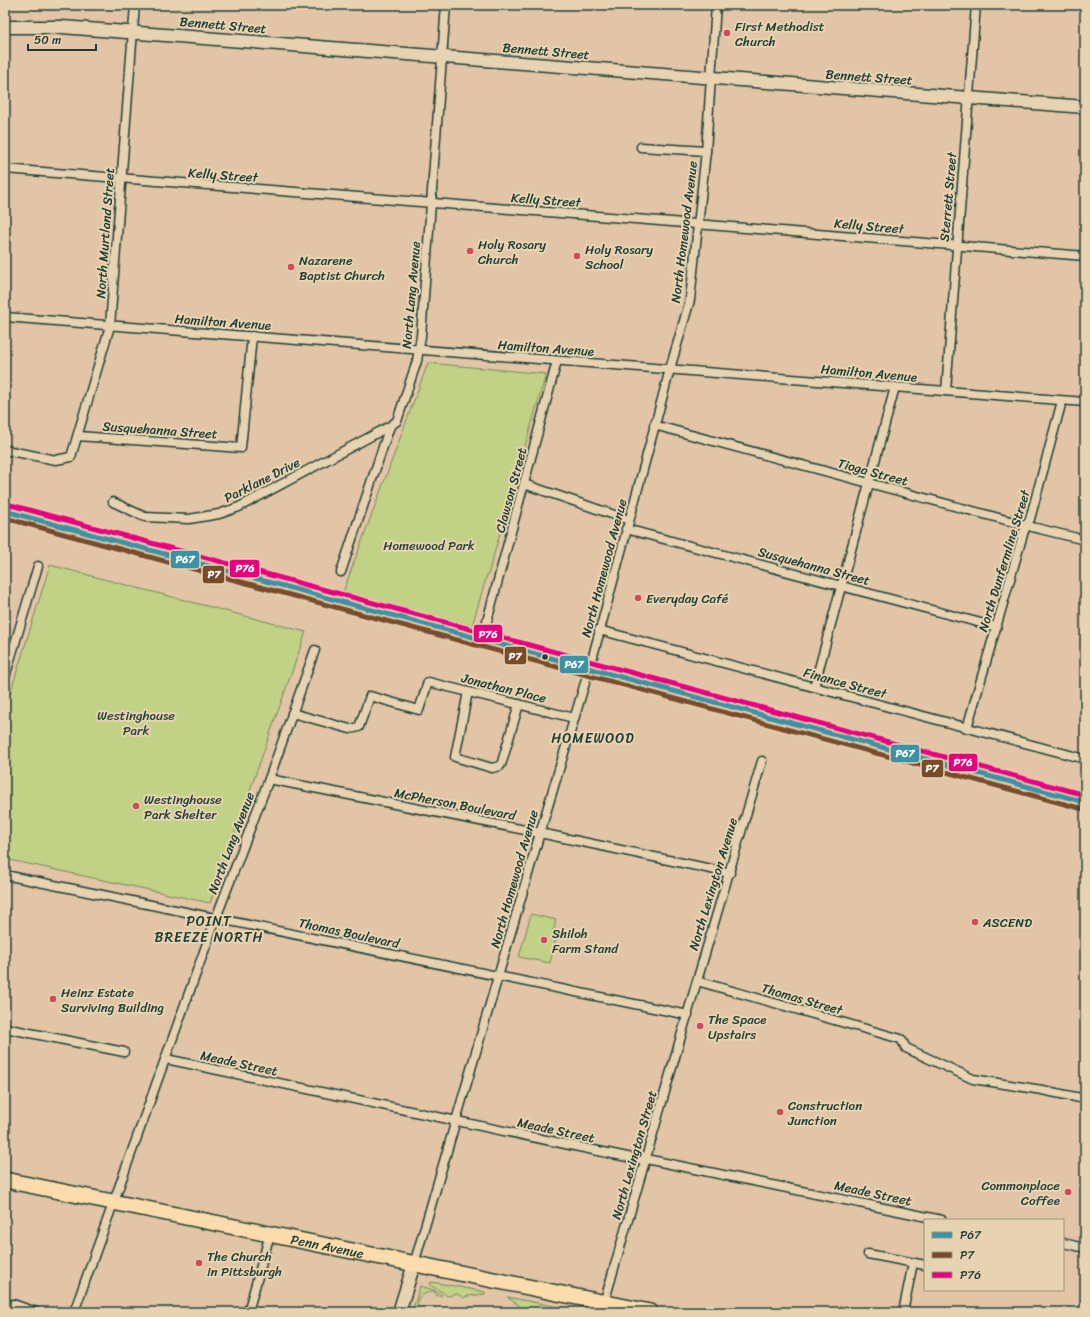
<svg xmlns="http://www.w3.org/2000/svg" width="1090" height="1317" viewBox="0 0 1090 1317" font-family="Sriracha,sans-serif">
<rect width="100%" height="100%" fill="#e2c5a6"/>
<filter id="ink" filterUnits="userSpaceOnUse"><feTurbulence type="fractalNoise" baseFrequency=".025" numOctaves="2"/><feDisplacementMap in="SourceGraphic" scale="8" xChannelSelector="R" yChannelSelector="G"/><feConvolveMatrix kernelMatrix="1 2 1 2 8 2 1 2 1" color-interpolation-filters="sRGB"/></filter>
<g filter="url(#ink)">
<g fill="#c1d185" stroke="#70875c">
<polygon points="428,363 546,374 488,575 487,575 472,626 343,592"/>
<polygon points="50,565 306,632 210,903 5,859 5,710"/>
<polygon points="531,914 556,920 553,933 557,934 550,963 519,957"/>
<polygon points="431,1282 438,1283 485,1292 485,1294 468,1296 464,1298 457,1294 447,1296 442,1292 430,1285"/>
<path d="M420,1286L434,1290L442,1295L437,1296L434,1291C430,1291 422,1295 418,1298L417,1312H412Z"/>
<polygon points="507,1297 569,1309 569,1312 562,1312 556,1308 552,1310 544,1308 536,1311 521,1307"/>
</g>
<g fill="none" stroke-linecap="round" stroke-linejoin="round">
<g stroke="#1f3d34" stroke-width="11">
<g id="street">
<polyline points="641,147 706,151"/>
<polyline points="5,169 635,219 1085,256"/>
<polyline points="5,317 1085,402"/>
<polyline points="946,391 976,5"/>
<polyline points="654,425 1032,527 1085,540"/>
<polyline points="78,436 241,448 252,336"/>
<polyline points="5,450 56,460 71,457 110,326 135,5"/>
<polyline points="524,484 629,520"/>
<polyline points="113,502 145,517 189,519 219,514 239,507 390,426"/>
<polyline points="626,529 996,627"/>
<polyline points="341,572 390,426 397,421 417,361 421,336 446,5"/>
<polyline points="486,625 557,361"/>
<polyline points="599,630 1085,759"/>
<polyline points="5,677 38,566"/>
<polyline points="814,687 895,387"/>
<polyline points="468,692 455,757 492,768 500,766 502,762 519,704"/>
<polyline points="292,713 350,729 359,727 370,696 419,710 428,682 574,718"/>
<polyline points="967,728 1024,531 1030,519 1062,401"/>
<polyline points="269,779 540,833 730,873"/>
<polyline points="5,875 688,1015"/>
<polyline points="697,981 901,1039 906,1048 973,1079 1042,1090 1085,1099"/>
<polyline points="5,1028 124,1052"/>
<polyline points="166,1059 584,1148 637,1159 646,1159 942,1220"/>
<polyline points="1063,1243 1085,1248"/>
<polyline points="868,1254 925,1265"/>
<polyline points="414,1264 540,833 593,656 670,369 690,300 706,151 716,5"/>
<polyline points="604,1303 697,981 762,761"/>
<polyline points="5,1308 13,1304 36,1312"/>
<polyline points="74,1312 216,918 269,779 315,650"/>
<polyline points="248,1312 270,1234"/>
<polyline points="903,1312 913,1263"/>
</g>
</g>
<g stroke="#1f3d34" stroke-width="15">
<g id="secondary">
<polyline points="5,27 62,27 1085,107"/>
<polyline points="399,1312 414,1264"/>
</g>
</g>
<g stroke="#1f3d34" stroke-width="18">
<g id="highway">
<path id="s1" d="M5,1180L650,1312"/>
</g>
</g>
<use href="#street" stroke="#e7d3b2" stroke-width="8"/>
<use href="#secondary" stroke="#e7d3b2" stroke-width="12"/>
<use href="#highway" stroke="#fcdcac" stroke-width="15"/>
<g stroke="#e7d3b2" stroke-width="8">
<polyline id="bus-1" points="5,511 1085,802"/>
</g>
<g stroke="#e7d3b2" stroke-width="8">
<polyline id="bus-2" points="5,518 1083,809"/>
</g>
<g stroke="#e7d3b2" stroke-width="8">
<polyline id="bus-3" points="7,504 1085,795"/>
</g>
<use href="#bus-1" stroke="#3c91a3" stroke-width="5"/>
<use href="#bus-2" stroke="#7a4b2a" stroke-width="5"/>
<use href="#bus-3" stroke="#e5007d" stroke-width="5"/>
</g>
</g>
<g fill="#d1495b" stroke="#e7d3b2" stroke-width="1.5">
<circle cx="727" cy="33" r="4"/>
<circle cx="470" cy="251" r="4"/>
<circle cx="577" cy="256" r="4"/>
<circle cx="291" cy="267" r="4"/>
<circle cx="638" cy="598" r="4"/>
<circle cx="136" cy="806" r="4"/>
<circle cx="975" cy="922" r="4"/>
<circle cx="544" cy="940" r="4"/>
<circle cx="53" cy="999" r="4"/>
<circle cx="700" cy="1026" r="4"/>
<circle cx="780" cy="1112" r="4"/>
<circle cx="1068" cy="1192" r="4"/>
<circle cx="199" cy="1263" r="4"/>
</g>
<circle fill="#1f3d34" stroke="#e7d3b2" stroke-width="1.5" cx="545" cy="657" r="3.5"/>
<g text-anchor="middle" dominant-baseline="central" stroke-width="4" stroke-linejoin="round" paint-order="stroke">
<g font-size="13" fill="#1f3d34" stroke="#e7d3b2">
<text transform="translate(223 25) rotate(5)">Bennett Street</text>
<text transform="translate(546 51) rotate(5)">Bennett Street</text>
<text transform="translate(869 77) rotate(4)">Bennett Street</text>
<text transform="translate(223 175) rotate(4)">Kelly Street</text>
<text transform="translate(948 197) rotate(-85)">Sterrett Street</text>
<text transform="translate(546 200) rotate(4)">Kelly Street</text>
<text transform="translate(869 226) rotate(5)">Kelly Street</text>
<text transform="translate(684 232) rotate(-83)">North Homewood Avenue</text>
<text transform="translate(105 233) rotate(-86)">North Murtland Street</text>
<text transform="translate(411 295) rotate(-85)">North Lang Avenue</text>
<text transform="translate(223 322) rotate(4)">Hamilton Avenue</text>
<text transform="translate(546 348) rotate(4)">Hamilton Avenue</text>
<text transform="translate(869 373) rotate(5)">Hamilton Avenue</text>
<text transform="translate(160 430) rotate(4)">Susquehanna Street</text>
<text transform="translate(873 472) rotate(15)">Tioga Street</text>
<text transform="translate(262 480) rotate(-27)">Parklane Drive</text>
<text transform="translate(511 490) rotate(-75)">Clawson Street</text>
<text transform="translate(1004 561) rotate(-73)">North Dunfermline Street</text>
<text transform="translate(814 566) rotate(15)">Susquehanna Street</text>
<text transform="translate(604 568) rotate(-75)">North Homewood Avenue</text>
<text transform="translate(845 683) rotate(15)">Finance Street</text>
<text transform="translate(504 688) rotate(14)">Jonathan Place</text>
<text transform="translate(455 804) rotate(11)">McPherson Boulevard</text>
<text transform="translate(231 843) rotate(-69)">North Lang Avenue</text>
<text transform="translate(514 879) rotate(-74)">North Homewood Avenue</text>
<text transform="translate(713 884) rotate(-73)">North Lexington Avenue</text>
<text transform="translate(349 933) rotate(12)">Thomas Boulevard</text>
<text transform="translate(802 999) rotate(16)">Thomas Street</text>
<text transform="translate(239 1063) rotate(12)">Meade Street</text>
<text transform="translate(556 1130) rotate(12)">Meade Street</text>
<text transform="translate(634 1155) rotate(-74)">North Lexington Street</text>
<text transform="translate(873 1193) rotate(12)">Meade Street</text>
<text stroke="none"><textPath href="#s1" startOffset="329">Penn Avenue</textPath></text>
</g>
<g font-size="13" fill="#1f3d34" stroke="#e7d3b2" text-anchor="start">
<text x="735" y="26">First Methodist<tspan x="735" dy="15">Church</tspan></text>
<text x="478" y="244">Holy Rosary<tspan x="478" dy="15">Church</tspan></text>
<text x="585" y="249">Holy Rosary<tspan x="585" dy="15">School</tspan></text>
<text x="299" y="260">Nazarene<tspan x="299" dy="15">Baptist Church</tspan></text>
<text x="646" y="598">Everyday Café</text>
<text x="144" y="799">Westinghouse<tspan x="144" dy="15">Park Shelter</tspan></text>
<text x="983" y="922">ASCEND</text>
<text x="552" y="933">Shiloh<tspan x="552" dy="15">Farm Stand</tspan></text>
<text x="61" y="992">Heinz Estate<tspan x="61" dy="15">Surviving Building</tspan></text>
<text x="708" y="1019">The Space<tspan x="708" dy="15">Upstairs</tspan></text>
<text x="788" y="1105">Construction<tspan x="788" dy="15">Junction</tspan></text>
<text x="1060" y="1185" text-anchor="end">Commonplace<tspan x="1060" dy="15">Coffee</tspan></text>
<text x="207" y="1256">The Church<tspan x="207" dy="15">in Pittsburgh</tspan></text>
</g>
<g font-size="13" fill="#274438" stroke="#e7d3b2">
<text x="429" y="545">Homewood Park</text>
<text x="136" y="715">Westinghouse<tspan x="136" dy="15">Park</tspan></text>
</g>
<g font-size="14" letter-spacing="1" fill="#1f3d34" stroke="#e7d3b2">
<text x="593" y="738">HOMEWOOD</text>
<text x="209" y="921">POINT<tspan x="209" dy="16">BREEZE NORTH</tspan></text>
</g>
</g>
<g stroke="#e7d3b2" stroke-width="1.5">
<rect x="170" y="550" width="30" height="19" rx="4" fill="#3c91a3"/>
<rect x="229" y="559" width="31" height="19" rx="4" fill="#e5007d"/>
<rect x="202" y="565" width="23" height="19" rx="4" fill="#7a4b2a"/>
<rect x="473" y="624" width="30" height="19" rx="4" fill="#e5007d"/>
<rect x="504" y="646" width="23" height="19" rx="4" fill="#7a4b2a"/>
<rect x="559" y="655" width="30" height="19" rx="4" fill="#3c91a3"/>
<rect x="890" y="744" width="30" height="19" rx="4" fill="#3c91a3"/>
<rect x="948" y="753" width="30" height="19" rx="4" fill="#e5007d"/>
<rect x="921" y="759" width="23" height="19" rx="4" fill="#7a4b2a"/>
</g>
<g font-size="11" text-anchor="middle" font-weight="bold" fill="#fff">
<text x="185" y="563">P67</text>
<text x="245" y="572">P76</text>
<text x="214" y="578">P7</text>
<text x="488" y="638">P76</text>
<text x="515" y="660">P7</text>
<text x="574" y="668">P67</text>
<text x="905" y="757">P67</text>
<text x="963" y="766">P76</text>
<text x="932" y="772">P7</text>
</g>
<rect width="1090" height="1317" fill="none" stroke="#e7d3b2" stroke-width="20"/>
<rect x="10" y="10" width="1070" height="1297" fill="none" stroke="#1f3d34" stroke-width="1.5" filter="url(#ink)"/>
<rect x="924" y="1219" width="140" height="72" fill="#e7d3b2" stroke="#979780"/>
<rect x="932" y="1232" width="20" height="6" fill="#3c91a3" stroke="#979780"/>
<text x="960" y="1239" font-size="12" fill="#1f3d34">P67</text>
<rect x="932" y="1252" width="20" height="6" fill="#7a4b2a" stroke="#979780"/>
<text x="960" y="1259" font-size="12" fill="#1f3d34">P7</text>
<rect x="932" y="1272" width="20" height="6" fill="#e5007d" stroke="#979780"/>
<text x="960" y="1279" font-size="12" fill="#1f3d34">P76</text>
<path d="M28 44v6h68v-6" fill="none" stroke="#1f3d34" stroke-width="2"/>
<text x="34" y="44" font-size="12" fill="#1f3d34" stroke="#e7d3b2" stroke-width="3" paint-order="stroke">50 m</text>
</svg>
